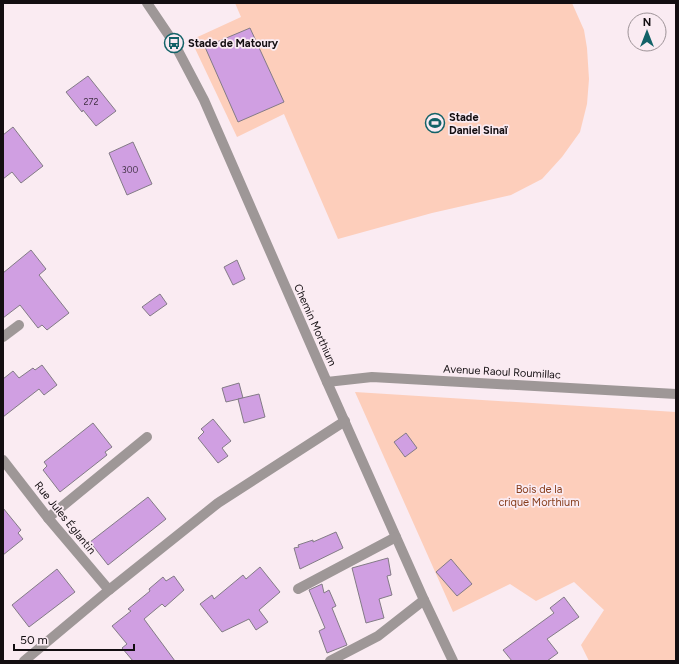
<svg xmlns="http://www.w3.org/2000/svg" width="679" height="664" viewBox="0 0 679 664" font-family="Figtree,sans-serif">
<rect width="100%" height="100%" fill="#faebf2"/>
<g fill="#fdcebb">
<polygon points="235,3 572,3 584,30 587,48 589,79 587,104 580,132 562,157 542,179 511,195 432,213 338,239 284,114 237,137 191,40 241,17"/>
<polygon points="355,392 676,412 676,661 589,661 581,645 604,610 574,582 536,601 510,584 453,612"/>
</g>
<g fill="#d09fe2" stroke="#837b86">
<polygon points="250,28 284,102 238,122 205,47"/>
<polygon points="88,76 116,111 96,126 83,110 82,112 66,92"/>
<polygon points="13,127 43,166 21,183 12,172 3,179 3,135"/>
<polygon points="133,142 152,184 127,195 109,153"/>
<polygon points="31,250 46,269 39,275 69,313 47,330 42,325 38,328 20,305 3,318 3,273"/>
<polygon points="237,260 245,279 233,285 224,267"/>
<polygon points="160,294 167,304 150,316 142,307"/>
<polygon points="42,365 57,385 44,395 39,389 3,417 3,379 13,371 19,378 33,368 35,370"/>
<polygon points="239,383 243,398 226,402 222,388"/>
<polygon points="259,394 265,417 244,423 238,399"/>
<polygon points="213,419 231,441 222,448 228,456 218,463 198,438 204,432 201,429"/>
<polygon points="93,423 112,447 105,452 107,455 60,492 43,470 47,466 44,462"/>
<polygon points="406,433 417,448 405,457 394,442"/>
<polygon points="148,497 166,519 108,565 90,542"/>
<polygon points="3,508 21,530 18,533 23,539 3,555"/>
<polygon points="336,532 343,548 300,569 294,548 299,547 298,545 313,540 313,542"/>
<polygon points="388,558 391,575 387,576 392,595 379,599 384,618 366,623 352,568"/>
<polygon points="451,559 472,584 457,596 436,572"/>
<polygon points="260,567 280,592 259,610 268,622 256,630 249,619 222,632 200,604 212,595 214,599 243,575 246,579"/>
<polygon points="57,569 75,592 29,627 12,605"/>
<polygon points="174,576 184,590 165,607 162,604 144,619 175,661 133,661 122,648 127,644 112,626 131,611 128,609 150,591 149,589 163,577 166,581"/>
<polygon points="322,584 324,593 329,590 336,606 332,608 347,645 327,653 319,631 325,628 309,590"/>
<polygon points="564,597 579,617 547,639 558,653 547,661 512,661 503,650 554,613 550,608"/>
</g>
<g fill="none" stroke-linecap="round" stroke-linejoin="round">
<g stroke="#9e9797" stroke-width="10">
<polyline points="147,3 174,43 204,100 327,382 424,600 453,661"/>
<polyline points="3,337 19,325"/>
<polyline points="327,382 372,377 676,394"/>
<polyline points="3,460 48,518 109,590"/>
<polyline points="48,518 147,437"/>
<polyline points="298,589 396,537"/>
<polyline points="24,661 109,590 218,503 345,421"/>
<polyline points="330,661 378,636 424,600"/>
</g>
</g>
<defs>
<g id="bus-ring" transform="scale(1)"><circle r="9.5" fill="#faebf2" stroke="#126268" stroke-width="1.5"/><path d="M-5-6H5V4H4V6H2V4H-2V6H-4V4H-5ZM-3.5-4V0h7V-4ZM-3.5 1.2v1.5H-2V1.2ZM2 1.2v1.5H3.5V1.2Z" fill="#126268"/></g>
<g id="stadium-ring" transform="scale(1)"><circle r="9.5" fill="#faebf2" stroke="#126268" stroke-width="1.5"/><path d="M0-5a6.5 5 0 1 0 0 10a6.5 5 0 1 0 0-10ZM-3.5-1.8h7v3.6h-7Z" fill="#126268"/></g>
</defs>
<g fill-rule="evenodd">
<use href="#bus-ring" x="174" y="43"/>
<use href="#stadium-ring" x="435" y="123"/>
</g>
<g text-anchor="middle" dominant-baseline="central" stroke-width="3.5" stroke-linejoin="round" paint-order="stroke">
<g font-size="9" fill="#423245">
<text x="91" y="101">272</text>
<text x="130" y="169">300</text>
</g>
<g font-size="11" font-weight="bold" fill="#130e11" stroke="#faebf2" text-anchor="start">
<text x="188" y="43">Stade de Matoury</text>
<text x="449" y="117">Stade<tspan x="449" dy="13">Daniel Sinaï</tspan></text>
</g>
<g font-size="11" fill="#130e11" stroke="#faebf2">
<text transform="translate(315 325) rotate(66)">Chemin Morthium</text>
<text transform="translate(502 372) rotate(3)">Avenue Raoul Roumillac</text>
<text transform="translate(65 518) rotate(51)">Rue Jules Églantin</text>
</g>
<g font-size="11" fill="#873e1d" stroke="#faebf2">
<text x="539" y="489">Bois de la<tspan x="539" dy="13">crique Morthium</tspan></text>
</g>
</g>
<rect width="679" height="664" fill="none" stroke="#130e11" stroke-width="8"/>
<g transform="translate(647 32)"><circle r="19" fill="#faebf2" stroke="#9e9398"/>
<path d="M0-3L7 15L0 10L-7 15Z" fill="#126268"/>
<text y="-6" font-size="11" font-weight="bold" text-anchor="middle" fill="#130e11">N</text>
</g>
<path d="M14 644v6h120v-6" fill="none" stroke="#130e11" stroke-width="2"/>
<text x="20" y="644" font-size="12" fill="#130e11" stroke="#faebf2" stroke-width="3" paint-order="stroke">50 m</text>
</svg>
